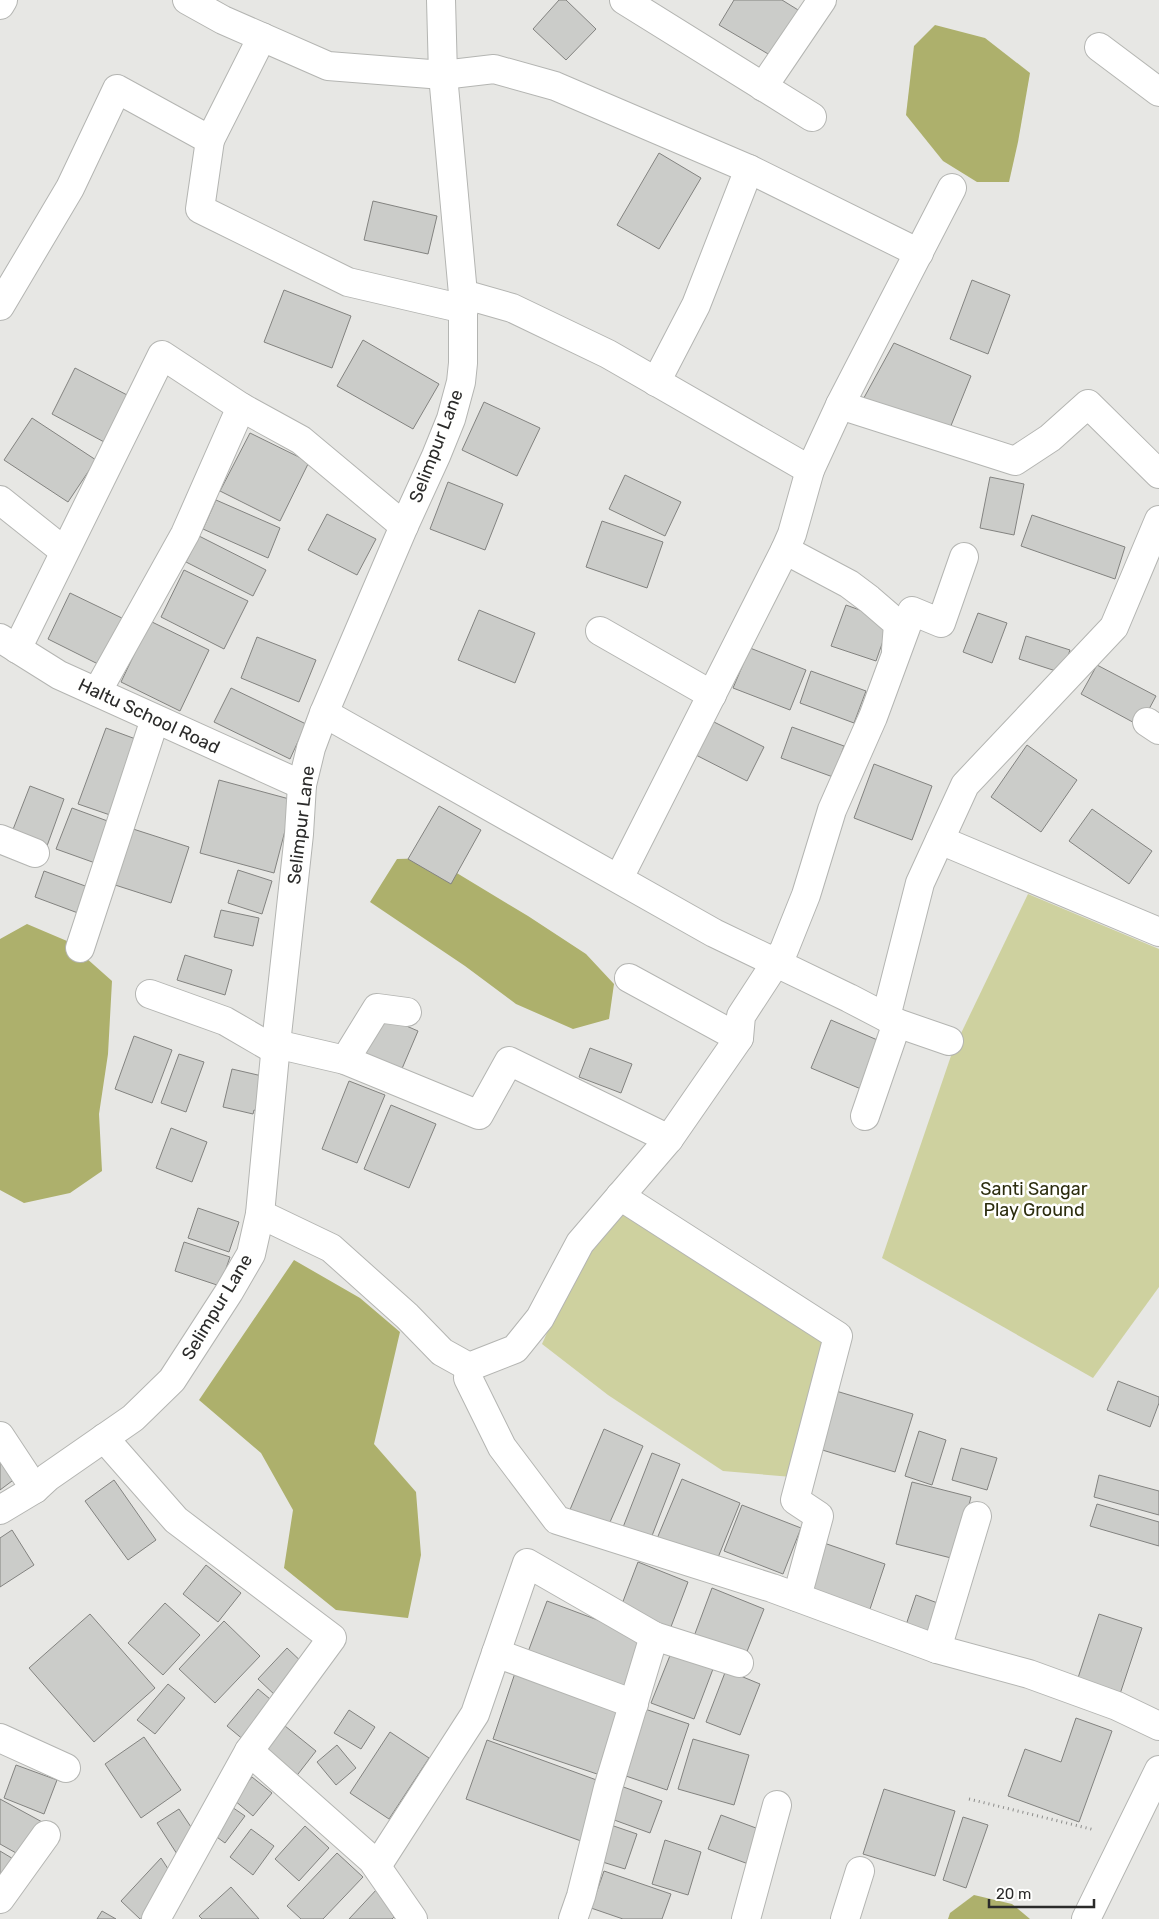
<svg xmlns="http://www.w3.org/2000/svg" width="1159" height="1919" viewBox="0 0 1159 1919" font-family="Rubik,sans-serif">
<rect width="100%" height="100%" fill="#e7e7e4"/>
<g fill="#ced19f">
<polygon points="1028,894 1159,949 1159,1287 1093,1378 882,1258 953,1050"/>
<polygon points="621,1208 824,1336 792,1477 723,1471 608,1395 542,1344 588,1241"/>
</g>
<g fill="#adb06c">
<polygon points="935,25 985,38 1030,73 1018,142 1009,182 977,182 943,161 906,115 914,46"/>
<polygon points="432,858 528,916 586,954 614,984 609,1019 573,1029 516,1004 465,966 370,902 397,859"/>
<polygon points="27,924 67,941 112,981 108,1054 99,1114 102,1171 70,1193 24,1203 0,1190 0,939"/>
<polygon points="294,1260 360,1298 400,1332 374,1444 416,1492 421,1555 408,1618 336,1610 284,1568 293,1510 261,1453 199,1400"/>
<polygon points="974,1895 1012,1904 1030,1919 948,1919 950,1913"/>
</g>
<g fill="#cbccc9" stroke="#838380">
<polygon points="559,0 566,0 596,29 566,60 533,29"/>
<polygon points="734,0 782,0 803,13 775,58 719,25"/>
<polygon points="659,153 701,178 659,249 617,225"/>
<polygon points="373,201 437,216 428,254 364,240"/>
<polygon points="972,280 1010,295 988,354 950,339"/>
<polygon points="284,290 351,316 332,368 264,342"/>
<polygon points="363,340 439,384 413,429 337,386"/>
<polygon points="894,343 971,376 946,438 860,405"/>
<polygon points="75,368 129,396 106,443 52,414"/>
<polygon points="484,402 540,428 517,476 462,450"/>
<polygon points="32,418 96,460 68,502 4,460"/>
<polygon points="250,433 309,462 280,521 220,491"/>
<polygon points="625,475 681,502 665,536 609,509"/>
<polygon points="990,477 1024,484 1014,535 980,528"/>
<polygon points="448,482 503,504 485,550 430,529"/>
<polygon points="216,500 280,528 268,558 203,529"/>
<polygon points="327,514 376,539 357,575 308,550"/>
<polygon points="1032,515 1125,547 1115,579 1021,546"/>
<polygon points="602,521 663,542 647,588 586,567"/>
<polygon points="199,536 266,570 253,596 186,562"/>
<polygon points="184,570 248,601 224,649 161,617"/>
<polygon points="70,593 126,620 104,667 48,639"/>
<polygon points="846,605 890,621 876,661 831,646"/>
<polygon points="479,610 535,633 515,683 458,660"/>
<polygon points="978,613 1007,623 992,663 963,652"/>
<polygon points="150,621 209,650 180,711 121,682"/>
<polygon points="1026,636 1070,650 1062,673 1019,659"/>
<polygon points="257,637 316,660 299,702 241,678"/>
<polygon points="750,648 806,670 790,710 733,688"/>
<polygon points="1097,665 1156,696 1140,726 1081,694"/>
<polygon points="811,671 866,691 854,723 800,703"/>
<polygon points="231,688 306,724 290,759 214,722"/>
<polygon points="710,720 764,747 747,781 692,753"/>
<polygon points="792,727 844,746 833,777 781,758"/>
<polygon points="106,728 141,741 113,816 78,804"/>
<polygon points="1027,745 1077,780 1041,832 991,797"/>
<polygon points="874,764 932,786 912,840 854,818"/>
<polygon points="219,780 293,800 274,873 200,853"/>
<polygon points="30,786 64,799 47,846 12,832"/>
<polygon points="439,806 481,830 451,884 408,859"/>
<polygon points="72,808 113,823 98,864 56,849"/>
<polygon points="1092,809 1152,851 1129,884 1069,841"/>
<polygon points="130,828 189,847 171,903 112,884"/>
<polygon points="238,870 272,881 262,914 228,903"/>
<polygon points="44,871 88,887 78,913 35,897"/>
<polygon points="221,910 259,918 253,946 214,937"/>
<polygon points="185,955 232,970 225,995 177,980"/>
<polygon points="381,1015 418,1031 398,1078 360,1062"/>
<polygon points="831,1020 882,1042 861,1089 811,1068"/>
<polygon points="134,1036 172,1050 152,1103 115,1089"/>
<polygon points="590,1048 632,1064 621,1093 579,1077"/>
<polygon points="179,1054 204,1062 186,1112 161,1103"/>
<polygon points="232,1069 262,1076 265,1113 254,1110 253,1114 223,1107"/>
<polygon points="349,1081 385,1095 357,1163 322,1149"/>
<polygon points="391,1105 436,1124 409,1188 364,1169"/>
<polygon points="171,1128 207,1142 192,1182 156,1168"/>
<polygon points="198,1208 239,1222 229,1252 188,1238"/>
<polygon points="184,1242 230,1257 220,1286 175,1271"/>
<polygon points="1118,1381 1159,1397 1159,1403 1150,1427 1107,1410"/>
<polygon points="836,1391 913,1414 895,1472 819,1449"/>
<polygon points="604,1429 643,1446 607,1529 569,1512"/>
<polygon points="919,1431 946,1440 932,1485 905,1476"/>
<polygon points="961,1448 997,1458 987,1490 952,1480"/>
<polygon points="652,1453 680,1464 648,1546 620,1535"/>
<polygon points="0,1457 16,1478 0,1490"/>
<polygon points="1099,1475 1159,1491 1159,1515 1094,1497"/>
<polygon points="682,1479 740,1503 715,1565 656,1541"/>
<polygon points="114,1480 156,1540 128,1560 85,1501"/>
<polygon points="912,1482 971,1497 955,1559 896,1544"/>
<polygon points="1097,1504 1159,1522 1159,1546 1090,1526"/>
<polygon points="742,1505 801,1528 783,1574 724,1551"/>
<polygon points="12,1530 34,1565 0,1587 0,1538"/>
<polygon points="824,1543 885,1564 867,1618 805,1597"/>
<polygon points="638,1562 688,1582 669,1632 619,1612"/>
<polygon points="206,1565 241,1593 218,1622 183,1594"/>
<polygon points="712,1588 764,1609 744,1659 693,1639"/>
<polygon points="916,1595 943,1605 930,1643 903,1634"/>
<polygon points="547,1601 643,1637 624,1687 528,1652"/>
<polygon points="165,1603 200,1635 163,1675 128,1643"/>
<polygon points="90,1614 155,1688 94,1742 29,1668"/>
<polygon points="1099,1614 1142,1628 1118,1700 1075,1687"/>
<polygon points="224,1621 260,1656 215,1703 179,1669"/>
<polygon points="287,1648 307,1667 277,1697 258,1679"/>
<polygon points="671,1653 713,1669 694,1719 651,1703"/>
<polygon points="726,1670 760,1684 740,1735 706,1722"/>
<polygon points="515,1673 625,1709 603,1776 493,1739"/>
<polygon points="168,1684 185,1698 155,1734 137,1720"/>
<polygon points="258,1689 276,1704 245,1741 227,1726"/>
<polygon points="645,1709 689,1724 667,1790 623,1775"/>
<polygon points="349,1710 375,1727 361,1749 334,1733"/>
<polygon points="1076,1718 1112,1731 1079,1822 1008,1796 1025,1749 1061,1762"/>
<polygon points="285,1726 316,1751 291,1783 260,1758"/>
<polygon points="390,1732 429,1758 389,1819 350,1793"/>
<polygon points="144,1737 181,1790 141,1818 105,1764"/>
<polygon points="693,1739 749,1755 734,1805 678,1789"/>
<polygon points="487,1740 602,1782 581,1841 466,1799"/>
<polygon points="337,1745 356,1768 336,1785 317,1762"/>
<polygon points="16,1765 57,1780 44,1814 4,1798"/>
<polygon points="252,1777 272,1793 253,1816 234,1800"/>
<polygon points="618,1785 662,1801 650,1833 606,1817"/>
<polygon points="884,1789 955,1811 935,1876 863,1854"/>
<polygon points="0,1799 44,1823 25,1858 0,1844"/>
<polygon points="229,1805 245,1816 225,1843 210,1832"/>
<polygon points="179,1809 199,1839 177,1854 157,1823"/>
<polygon points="721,1815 764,1831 751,1865 708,1849"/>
<polygon points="963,1817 988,1825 966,1888 943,1880"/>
<polygon points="605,1823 637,1834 625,1869 593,1859"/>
<polygon points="305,1826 329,1848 299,1881 275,1859"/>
<polygon points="251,1829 274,1846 253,1875 230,1857"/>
<polygon points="665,1840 701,1852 688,1895 652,1884"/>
<polygon points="0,1851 20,1863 0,1893"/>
<polygon points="337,1853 363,1877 323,1919 301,1919 287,1906"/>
<polygon points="161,1858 174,1878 145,1919 140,1919 121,1901"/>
<polygon points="604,1871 671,1894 662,1919 623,1919 591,1908"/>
<polygon points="231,1887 259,1919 202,1919 199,1916"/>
<polygon points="378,1888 401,1910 392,1919 349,1919"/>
<polygon points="102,1911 116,1919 97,1919"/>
</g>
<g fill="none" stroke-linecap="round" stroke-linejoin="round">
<g stroke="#b4b5b2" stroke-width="30">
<g id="street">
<polyline points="187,0 223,20 328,66 443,75 494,69 555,86 749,169 919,253"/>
<polyline points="624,0 812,117"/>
<polyline points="0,5 3,0"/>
<polyline points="1099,47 1159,92"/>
<polyline points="763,87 822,0"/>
<polyline points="210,140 200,209 348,282 464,309"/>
<polyline points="463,294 512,308 608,354 810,470 840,405 952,188"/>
<polyline points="0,306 70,188 117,89 210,140 262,37"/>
<polyline points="656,382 696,305 749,169"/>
<polyline points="840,405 1015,461 1050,438 1088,404 1159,474"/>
<polyline points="0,500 64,551"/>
<polyline points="785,550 849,584 869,599 898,624 896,650"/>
<polyline points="600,631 712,695"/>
<polyline points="0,638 59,675 302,785"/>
<polyline points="17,649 162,355 241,407 301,440 404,526"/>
<polyline points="97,692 185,534 241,407"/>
<polyline points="324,713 714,933 849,998 897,1023 949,1041"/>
<polyline points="1147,722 1159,730"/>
<polyline points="0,839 35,853"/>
<polyline points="940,840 1159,932"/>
<polyline points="619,878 785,550 792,534 810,470"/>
<polyline points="80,948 155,719"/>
<polyline points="629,978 739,1038"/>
<polyline points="150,994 225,1021 275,1050"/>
<polyline points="886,1017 920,883 965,785 1114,627 1159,520"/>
<polyline points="276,1044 345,1060 479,1115 509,1061 669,1139"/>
<polyline points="345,1060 377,1008 407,1012"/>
<polyline points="865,1116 897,1023"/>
<polyline points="620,1196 838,1336 795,1500 819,1516 797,1597"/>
<polyline points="260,1214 331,1248 407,1316 442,1352 469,1367 515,1349 540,1318 580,1243 669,1139 739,1038 741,1016 784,950 806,895 832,810 873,717 912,611 941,623 964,557"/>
<polyline points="469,1367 468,1378 502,1447 557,1520 772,1588 937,1649 1029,1674 1117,1706 1159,1726"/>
<polyline points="0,1436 35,1489"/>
<polyline points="104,1438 176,1520 332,1638 249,1751 156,1919"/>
<polyline points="937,1649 977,1516"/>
<polyline points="496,1653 634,1704"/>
<polyline points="0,1738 66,1768"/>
<polyline points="249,1751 372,1860 413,1919"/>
<polyline points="377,1866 475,1714 527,1563 654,1636 739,1663"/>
<polyline points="0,1899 46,1835"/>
<polyline points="573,1919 581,1896 608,1788 654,1636"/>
<polyline points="746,1919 777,1805"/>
<polyline points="845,1919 860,1871"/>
<polyline points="1086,1919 1159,1770"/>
</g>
</g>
<g stroke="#b4b5b2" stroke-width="30">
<polyline id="secondary" points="0,1510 35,1489 48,1477 133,1418 172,1380 229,1292 251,1254 260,1214 276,1044 299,834 302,785 311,748 324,713 404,526 436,456 451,419 461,382 463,363 463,294 443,75 441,0"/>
</g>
<polyline stroke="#8c8c8a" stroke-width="3" stroke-dasharray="1 4" stroke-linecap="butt" points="969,1799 1095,1830"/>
<use href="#street" stroke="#fff" stroke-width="28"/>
<use href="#secondary" stroke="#fff" stroke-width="28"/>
</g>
<g text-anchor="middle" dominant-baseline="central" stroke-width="5" stroke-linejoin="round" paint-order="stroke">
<g font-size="18" fill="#2b2b2a" stroke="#fffffe">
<text transform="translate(436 446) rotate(-69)">Selimpur Lane</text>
<text transform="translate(149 716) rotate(25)">Haltu School Road</text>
<text transform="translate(301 825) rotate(-83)">Selimpur Lane</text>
<text transform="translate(217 1307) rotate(-59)">Selimpur Lane</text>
</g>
<g font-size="18" fill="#2c2d0e" stroke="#fffffe">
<text x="1034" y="1189">Santi Sangar<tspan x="1034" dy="21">Play Ground</tspan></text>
</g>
</g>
<path d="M989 1899v8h105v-8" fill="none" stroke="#2b2b2a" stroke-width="2.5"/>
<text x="996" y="1899" font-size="15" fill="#2b2b2a" stroke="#fffffe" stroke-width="4" paint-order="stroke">20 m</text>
</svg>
